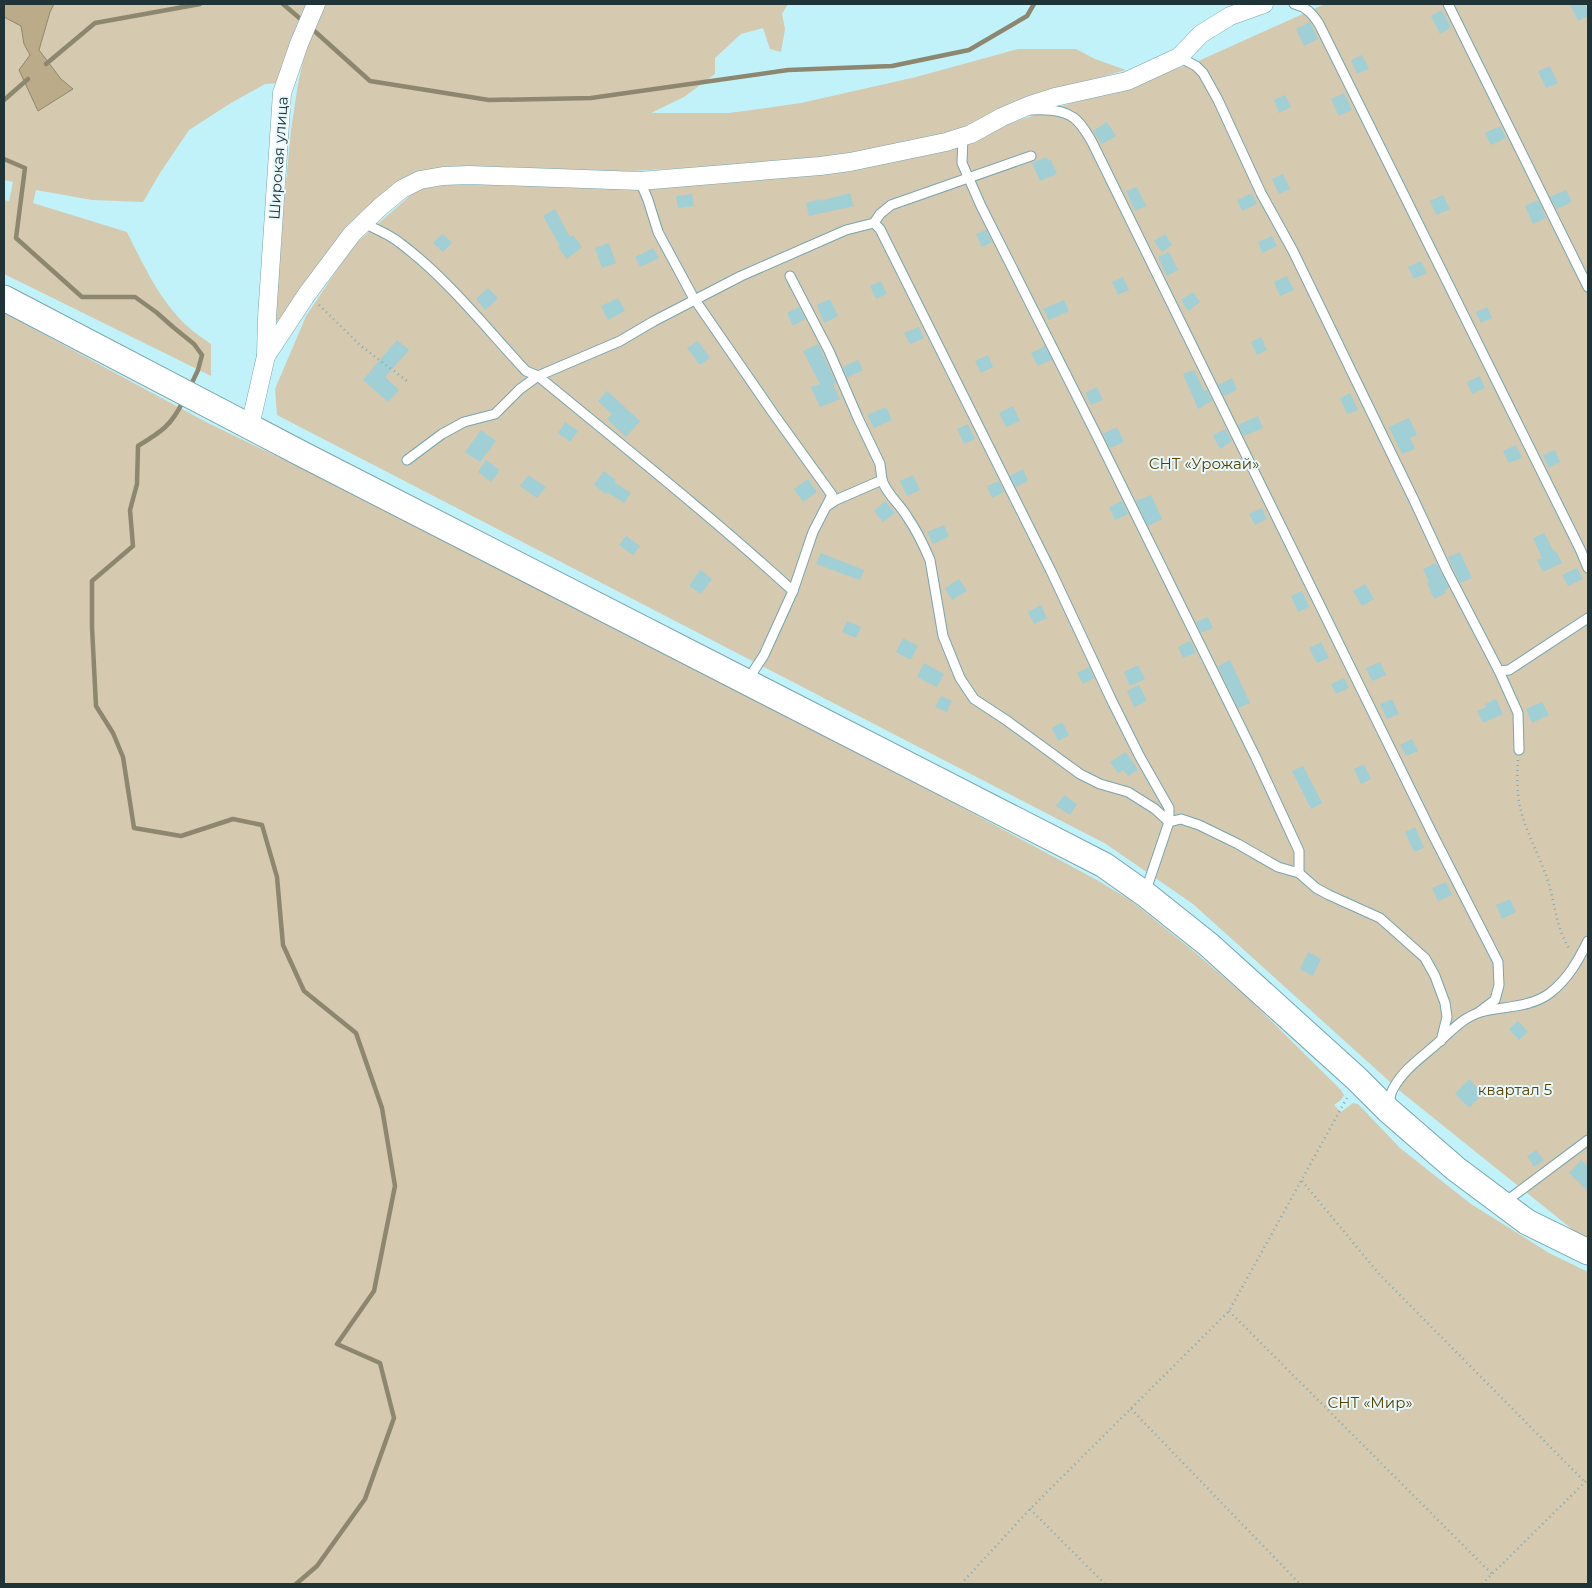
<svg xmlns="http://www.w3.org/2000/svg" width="1592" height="1588" viewBox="0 0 1592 1588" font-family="Montserrat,sans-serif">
<rect width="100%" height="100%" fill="#c2f2f9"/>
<g fill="#d5c9b0">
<path d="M54,4H306L297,24L279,83L265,84L231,103L189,130L160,173L143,202L92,200L36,190L33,203L127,232C142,262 157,295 181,320C189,329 201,337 211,344V376L4,274V200L9,201L13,182L4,180V17L21,26L24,44L30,55L73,89L61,79L39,50L50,12Z"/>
<polygon points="324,4 788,4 782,14 785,29 781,52 770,49 763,28 741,34 715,58 715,74 684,97 651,113 729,113 801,103 916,77 1018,49 1076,49 1095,59 1126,70 1058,89 991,114 942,137 815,160 707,167 399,183 290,319 273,321 291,130 298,84 307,43"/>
<polygon points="1325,4 1588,4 1588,1242 1400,1091 1193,904 1106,844 277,415 275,389 306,316 353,246 422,185 643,184 956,141 1194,63"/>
<polygon points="4,313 208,423 361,497 612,628 879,763 1097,880 1130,900 1191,949 1248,998 1340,1089 1344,1095 1341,1100 1334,1105 1341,1112 1353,1103 1358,1104 1400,1148 1471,1204 1549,1253 1588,1272 1588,1584 4,1584"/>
</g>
<polygon fill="#bcab88" stroke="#8d876f" points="4,4 54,4 50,12 39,50 61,79 73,89 38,111 19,70 30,55 24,44 21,26 4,17"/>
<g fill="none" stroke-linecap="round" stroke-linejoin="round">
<g stroke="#8d876f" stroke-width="4.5">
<polyline points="283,4 304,22"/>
<polyline points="310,27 370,81 489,100 591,98 788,70 892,66 969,50 1027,16 1034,4"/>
<polyline points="46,64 95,23 200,4"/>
<polyline points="4,100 28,79"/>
<polyline points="4,159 25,168 16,238 82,297 135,297 156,312 173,327 194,344 202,355 198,370 190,387"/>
<path d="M183,401C172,425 161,432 138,446L137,484L130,510L133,546L92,581V627L96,706L113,733L123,757L134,828L181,836L233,819L262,825L277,877L283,945L304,991L356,1033L382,1108L395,1186L374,1291L337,1344L380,1363L394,1418L365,1499L317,1566L296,1584"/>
</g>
</g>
<g fill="#a1cfd6">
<polygon points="1570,4 1585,4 1588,11 1588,16 1578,21"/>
<polygon points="1442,10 1451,28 1440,34 1431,16"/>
<polygon points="1310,22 1318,39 1304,46 1296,29"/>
<polygon points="1362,55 1369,69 1357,74 1351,60"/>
<polygon points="1550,66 1558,83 1546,88 1538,71"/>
<polygon points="1344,93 1352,110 1339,116 1331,99"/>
<polygon points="1285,95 1291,107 1279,113 1274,100"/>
<polygon points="1107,122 1116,136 1102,144 1093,131"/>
<polygon points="1500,126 1506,138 1491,145 1485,133"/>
<polygon points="1046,157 1049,161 1051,160 1057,174 1040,181 1032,163"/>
<polygon points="1283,174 1290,189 1279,194 1272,179"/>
<polygon points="1137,187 1146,206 1135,211 1126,191"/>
<polygon points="1566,190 1572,202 1557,209 1550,197"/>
<polygon points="850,193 854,206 809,216 806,203 820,199 820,201"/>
<polygon points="1252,193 1257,204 1242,211 1237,200"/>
<polygon points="692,194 694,206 678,208 676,196"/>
<polygon points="1443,195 1450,209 1436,215 1430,201"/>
<polygon points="1538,200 1546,218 1533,224 1525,206"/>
<polygon points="555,209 570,237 573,235 582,247 567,259 558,247 560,246 543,216"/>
<polygon points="986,230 992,242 982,247 976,234"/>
<polygon points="443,234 452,243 443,252 433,243"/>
<polygon points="1165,234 1172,245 1162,252 1154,241"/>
<polygon points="1272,236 1277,246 1262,253 1258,242"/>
<polygon points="609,243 616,263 602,268 595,248"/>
<polygon points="653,248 659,258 640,267 635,257"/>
<polygon points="1169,252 1178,270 1167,276 1158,257"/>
<polygon points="1421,261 1427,273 1414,279 1408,267"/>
<polygon points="1287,276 1294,290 1280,296 1274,282"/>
<polygon points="1123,277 1129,290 1118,295 1112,282"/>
<polygon points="881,281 887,294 876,299 870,286"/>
<polygon points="488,288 498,298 485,310 476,299"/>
<polygon points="1193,292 1200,302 1188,311 1181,300"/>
<polygon points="618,298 625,311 608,320 601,306"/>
<polygon points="830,299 838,316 824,323 817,305"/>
<polygon points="1064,300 1069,311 1049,320 1043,309"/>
<polygon points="799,307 805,319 793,326 787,313"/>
<polygon points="1487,307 1492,318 1481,323 1476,312"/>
<polygon points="919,327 924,338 910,344 904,333"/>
<polygon points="1261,337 1267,350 1257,355 1251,342"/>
<polygon points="397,340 409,350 385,377 399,390 388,402 363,380"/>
<polygon points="698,341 710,358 700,365 687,348"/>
<polygon points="818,344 836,383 833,384 840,399 820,407 811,387 820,384 803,351"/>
<polygon points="1045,346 1052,360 1038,366 1031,353"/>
<polygon points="988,355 993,367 981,373 975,361"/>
<polygon points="858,360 863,370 847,378 843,367"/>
<polygon points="1194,370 1204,391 1207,390 1212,401 1198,409 1183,374"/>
<polygon points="1480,376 1485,388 1472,394 1467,382"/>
<polygon points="1232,378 1237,390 1224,396 1218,385"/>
<polygon points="1097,387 1103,400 1091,405 1085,393"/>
<polygon points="607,391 640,421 626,437 607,419 612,414 598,401"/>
<polygon points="1350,393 1358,410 1347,414 1340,398"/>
<polygon points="1013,406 1020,421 1006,427 999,413"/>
<polygon points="886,407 892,420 874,428 867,415"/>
<polygon points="1258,416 1263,428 1244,436 1238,425"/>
<polygon points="1409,418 1417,435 1410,438 1415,449 1402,454 1389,427"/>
<polygon points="565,422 578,431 570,442 558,433"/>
<polygon points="968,424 975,439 964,444 957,429"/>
<polygon points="1117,427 1124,442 1110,448 1103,434"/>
<polygon points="1225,429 1232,441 1220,449 1213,435"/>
<polygon points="481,430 496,441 480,462 465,452"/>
<polygon points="1516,445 1522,458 1509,463 1503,451"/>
<polygon points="1555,450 1560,462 1549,468 1543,455"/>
<polygon points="486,460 500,470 491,482 478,472"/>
<polygon points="1023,469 1028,481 1016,487 1010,476"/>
<polygon points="604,471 616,480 614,482 631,493 624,503 607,492 606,494 594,485"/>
<polygon points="528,475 546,487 537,498 520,486"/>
<polygon points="913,475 920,490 907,496 900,481"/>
<polygon points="808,479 817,492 803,502 794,489"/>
<polygon points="999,481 1004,492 992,498 987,486"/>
<polygon points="1151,495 1162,519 1148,526 1136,501"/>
<polygon points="885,501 895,513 883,522 874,511"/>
<polygon points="1122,501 1128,514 1115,520 1109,507"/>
<polygon points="1262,508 1267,519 1255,525 1249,514"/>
<polygon points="944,525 949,536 933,544 927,532"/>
<polygon points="1544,533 1554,552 1556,551 1562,563 1543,572 1537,560 1542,558 1533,538"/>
<polygon points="626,536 640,546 633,555 619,545"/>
<polygon points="1460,552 1472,578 1460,583 1448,557"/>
<polygon points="821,553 864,570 860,580 816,564"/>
<polygon points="1436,563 1449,588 1444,591 1446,593 1434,599 1427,583 1429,582 1423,569"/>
<polygon points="1577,568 1583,579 1568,586 1562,575"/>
<polygon points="700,570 712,579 701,594 689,586"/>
<polygon points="959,579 967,591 952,600 945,588"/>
<polygon points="1365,584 1374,599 1362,606 1353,591"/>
<polygon points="1302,591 1309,607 1298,612 1291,596"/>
<polygon points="1041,605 1047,618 1034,624 1028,612"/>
<polygon points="1208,617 1213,628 1201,633 1196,622"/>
<polygon points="847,621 861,627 856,638 842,632"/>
<polygon points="903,638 918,646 911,660 896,652"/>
<polygon points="1190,641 1196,653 1183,658 1178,647"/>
<polygon points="1321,642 1329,658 1317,663 1309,648"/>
<polygon points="1230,660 1250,703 1238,708 1218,666"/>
<polygon points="1380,662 1386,675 1372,681 1366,668"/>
<polygon points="924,663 944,674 937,687 917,677"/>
<polygon points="1138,665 1145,679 1130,686 1124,672"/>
<polygon points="1089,667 1094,678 1083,684 1077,673"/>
<polygon points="1344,678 1349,688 1336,694 1331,684"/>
<polygon points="1139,685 1147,701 1134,707 1127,691"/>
<polygon points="941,696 952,701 947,712 935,707"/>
<polygon points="1392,699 1399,714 1387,719 1380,704"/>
<polygon points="1496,699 1503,714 1483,723 1477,711 1487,707 1485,704"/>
<polygon points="1542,702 1549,715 1532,723 1526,709"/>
<polygon points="1062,722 1069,735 1058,741 1052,728"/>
<polygon points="1412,739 1418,751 1406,756 1400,745"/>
<polygon points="1126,752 1138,770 1128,776 1123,770 1118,773 1110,762"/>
<polygon points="1364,764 1371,779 1361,784 1354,769"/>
<polygon points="1303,766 1322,803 1311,809 1292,771"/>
<polygon points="1064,795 1077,804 1070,815 1056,806"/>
<polygon points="1415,827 1424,848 1414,852 1405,832"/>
<polygon points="1446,882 1452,895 1438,901 1432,888"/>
<polygon points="1510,899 1516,912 1502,919 1496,905"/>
<polygon points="1308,952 1321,959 1313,976 1300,969"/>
<polygon points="1518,1021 1528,1032 1519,1040 1509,1029"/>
<polygon points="1469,1079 1483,1094 1469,1108 1455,1094"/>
<polygon points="1536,1150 1544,1160 1534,1167 1527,1156"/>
<polygon points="1581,1160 1588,1167 1588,1191 1569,1173"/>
</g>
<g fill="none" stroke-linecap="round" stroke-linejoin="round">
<g stroke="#78a5ac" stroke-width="11">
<g id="lane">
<path d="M1294,4C1306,7 1312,13 1319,24L1580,549L1588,568"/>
<polyline points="1448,4 1588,287"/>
<polyline points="1179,57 1196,66 1203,73 1218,100 1261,193 1293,251 1413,498 1447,571 1499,671 1518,713 1519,750"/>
<path d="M1031,110C1044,109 1063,110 1074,118C1081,123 1086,132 1091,140L1433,835L1498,962L1499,985L1495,1000L1479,1012"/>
<polyline points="963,137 962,163 981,206 1098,438 1256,758 1299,851 1299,873"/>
<polyline points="640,181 648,200 658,232 693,297 773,413 832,495 813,532 793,591"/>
<path d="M363,223C376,229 389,234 400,243C447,278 486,328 526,371L538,376C624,447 711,516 793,591L764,655L747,681"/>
<polyline points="874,223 880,229 1051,571 1111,699 1140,757 1169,808 1169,822 1181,819 1199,825 1238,844 1278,867 1299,873 1316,888 1329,895 1380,918 1425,958 1435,976 1445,1003 1447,1017 1441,1041"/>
<polyline points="790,276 829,351 858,418 880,464 882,480 836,500 827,506"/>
<polyline points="407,460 442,434 464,422 495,414 520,389 538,376 620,341 654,321 741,276 846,230 874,223 880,214 891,205 1031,156"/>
<path d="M882,480C887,495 900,504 908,518C917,531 924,546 930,560L943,636L960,678L974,699L1006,720L1080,774L1100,784L1128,792L1155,809L1169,822L1145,893"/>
<polyline points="1499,671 1509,670 1588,618"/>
<path d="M1388,1107C1390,1101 1390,1094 1393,1089C1404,1068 1424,1056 1441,1040C1453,1029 1464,1017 1481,1012C1504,1006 1530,1008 1550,993C1568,979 1578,961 1588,941"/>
<polyline points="1505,1202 1588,1140"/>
</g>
</g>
<g stroke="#78a5ac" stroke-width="19">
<g id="street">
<polyline points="266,356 307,294 352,234 379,208 402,189 420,180 443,176 469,175 640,181 820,166 850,162 946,142 971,134 1002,117 1030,105 1055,97 1127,81 1179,57 1201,34 1230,16 1264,4"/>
<polyline points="250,426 266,356 267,318 282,93 299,44 316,4"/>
</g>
</g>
<g stroke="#78a5ac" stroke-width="27">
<polyline id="secondary" points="4,298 304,455 1104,865 1145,894 1209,945 1357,1079 1388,1110 1456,1169 1527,1222 1588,1252"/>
</g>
<g stroke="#84a9ae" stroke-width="2.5" stroke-dasharray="1 4" stroke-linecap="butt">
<polyline points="319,305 361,346 407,381"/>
<path d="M1518,760C1517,774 1517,788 1519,802C1524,829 1538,852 1547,878C1555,902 1556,929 1570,950"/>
<polyline points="1302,1181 1380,1275 1585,1482"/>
<polyline points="1229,1311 1492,1574"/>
<polyline points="1131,1409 1300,1584"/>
<polyline points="1030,1509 1105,1584"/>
<polyline points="961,1584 1030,1509 1229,1311 1348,1096"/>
<polyline points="1482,1584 1588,1479"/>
</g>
<use href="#lane" stroke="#fff" stroke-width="9"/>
<use href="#street" stroke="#fff" stroke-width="18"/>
<use href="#secondary" stroke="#fff" stroke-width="25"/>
</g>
<g text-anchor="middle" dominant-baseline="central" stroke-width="4" stroke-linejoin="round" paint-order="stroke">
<g font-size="15" fill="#203336" stroke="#e7f9fc">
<text transform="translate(278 158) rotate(-86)">Широкая улица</text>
</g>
<g font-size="15" fill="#584100" stroke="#e7f9fc">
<text x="1204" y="463">СНТ «Урожай»</text>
<text x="1515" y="1089">квартал 5</text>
<text x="1370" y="1402">СНТ «Мир»</text>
</g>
</g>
<rect width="1592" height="1588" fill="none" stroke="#203336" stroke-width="10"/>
</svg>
